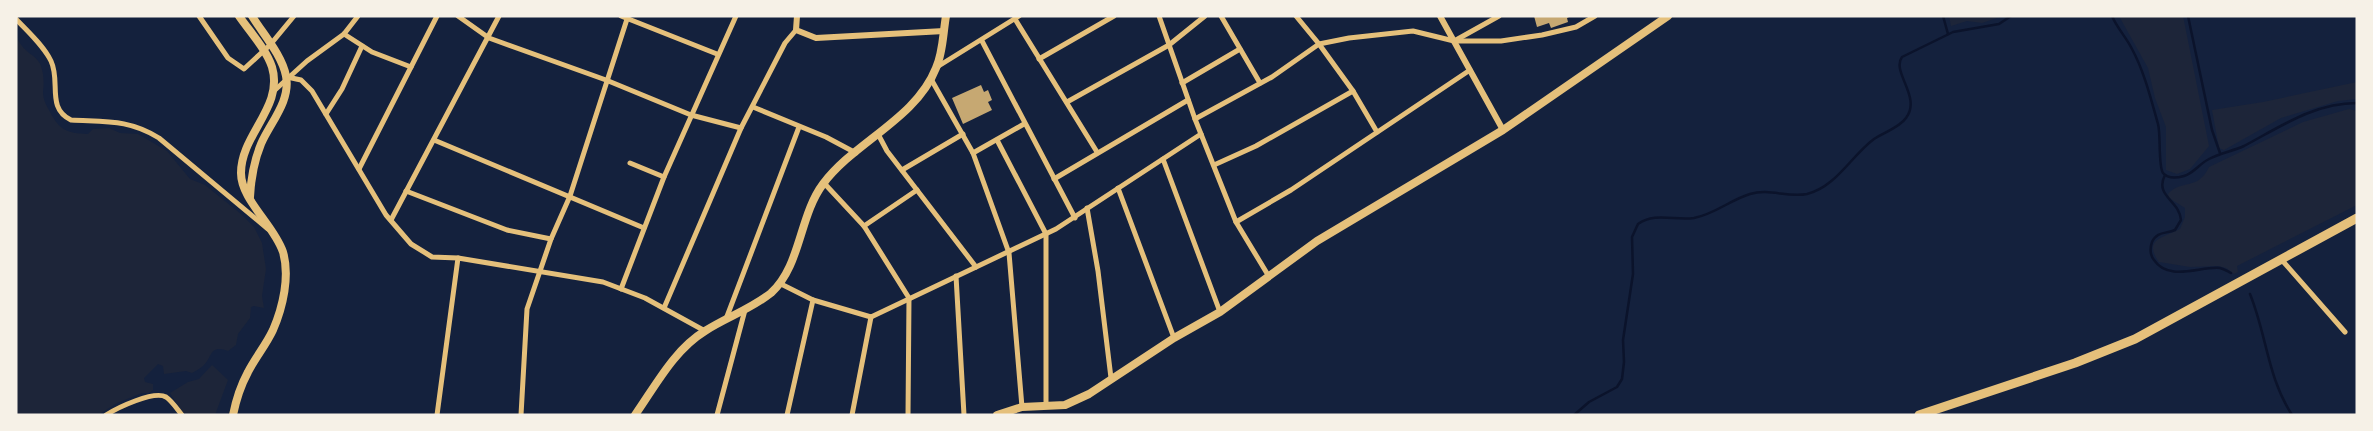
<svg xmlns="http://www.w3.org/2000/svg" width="2373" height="431" viewBox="0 0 2373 431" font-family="'IBM Plex Serif',serif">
<rect width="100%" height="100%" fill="#14213d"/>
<g fill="#1d2539">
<polygon points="1949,16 2003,16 1982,23 1967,21 1951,26"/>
<polygon points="2119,16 2183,16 2209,146 2190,169 2177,174 2166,170 2166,127 2155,98 2148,68"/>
<path d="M16,34C21,53 37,54 41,66C44,76 44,82 43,92C43,99 46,105 49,110C59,130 66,133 88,134L93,129L109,128L120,133L138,134L167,151L190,179L205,185L241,214L254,227L262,243L266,269L262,296L264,308L254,306L251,307L250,318L238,334L236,345L228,351C209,344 213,357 203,366C200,369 195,371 192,373L186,371L164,374L163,366L158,364L144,378L145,382L153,384V390L149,393H142L117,403L98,415H16Z"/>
<polygon points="2357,82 2357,99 2338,101 2281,118 2224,150 2219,148 2212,110 2263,102"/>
<path d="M2349,109L2357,111V205L2237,266L2238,272L2234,274L2226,268L2218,266L2190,267L2159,262C2142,239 2165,237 2180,229L2185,217V208L2169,198L2168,194C2181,179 2198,191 2209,167L2303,122Z"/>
<polygon points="212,365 228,380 215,415 184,415 170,393 188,382 199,379"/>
</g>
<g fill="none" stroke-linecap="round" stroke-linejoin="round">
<g stroke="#0b132b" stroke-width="2.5">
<polyline points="1943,16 1948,34"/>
<path d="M2112,16C2117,28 2126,37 2132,49C2144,71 2151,99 2158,124C2161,135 2158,166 2163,173C2168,179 2177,178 2184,176C2194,173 2199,164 2209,159C2220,153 2233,151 2244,146C2280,127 2314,103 2357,103"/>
<polyline points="2188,16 2212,130 2220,153"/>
<path d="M2165,175C2154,196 2180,201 2181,220L2175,230C2166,234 2157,231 2152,242C2150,248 2150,255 2154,260C2169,282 2200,266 2220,268C2224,269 2227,271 2231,273"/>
<path d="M2250,294C2267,336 2267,376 2292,415"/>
<path d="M1574,415L1589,402L1617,387L1622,379L1624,362L1623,340L1633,274L1632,237L1638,224C1655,212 1675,221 1694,218C1715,214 1730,200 1750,194C1770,188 1787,198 1807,194C1836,187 1851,156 1874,139C1884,132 1899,128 1906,118C1922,97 1891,72 1902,57L1953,32L1999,24L2011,16"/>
</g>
</g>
<g fill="#c6a872">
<polygon points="1534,16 1571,16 1567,18 1568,22 1551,28 1549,23 1537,27"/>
<polygon points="981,85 984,92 988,90 992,100 988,102 992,110 963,124 952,98"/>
</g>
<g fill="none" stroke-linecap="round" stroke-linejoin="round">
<g stroke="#e5c07b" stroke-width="5">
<polyline points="199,16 228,58 244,69 270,45 294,16"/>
<polyline points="458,16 489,38 606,80 691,115 741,128"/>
<polyline points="621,16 717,54"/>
<polyline points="1159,16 1195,119 1236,222 1268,275"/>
<polyline points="1221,16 1260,83"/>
<path d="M16,19C28,32 43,45 51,61C61,82 46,108 71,120C105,122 129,119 159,138L268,229"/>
<polyline points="1015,19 1097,152"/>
<polyline points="344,34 372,52 411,67"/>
<polyline points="1456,40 1499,16"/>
<polyline points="982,41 1075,218"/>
<polyline points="1039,59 1114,16"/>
<polyline points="937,67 1019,16"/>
<polyline points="287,77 301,80 312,91 386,215 411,244 432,257 458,258 603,282 645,298 705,331"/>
<polyline points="931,79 973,153 1009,253 1022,407"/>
<polyline points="1182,83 1240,49"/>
<polyline points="275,90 307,61 344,34 358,16"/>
<polyline points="1353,91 1377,132"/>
<polyline points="1067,102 1169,45 1205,16"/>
<polyline points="753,107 826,137 856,153"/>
<polyline points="326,114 342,89 362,46"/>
<polyline points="1195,119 1272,77 1319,44 1349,38 1413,31 1454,41 1501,41 1542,35 1576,27 1595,16"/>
<polyline points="878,134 887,151 976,267"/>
<polyline points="434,140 644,228"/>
<polyline points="997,140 1046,234 1046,405"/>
<polyline points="973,153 1024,124"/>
<polyline points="1163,159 1220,312"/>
<polyline points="630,163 664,177"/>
<polyline points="1214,165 1256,146 1353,91 1319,44 1296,16"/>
<polyline points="359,169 437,16"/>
<polyline points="902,170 963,134"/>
<polyline points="1054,179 1188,100"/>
<polyline points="824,183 864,226 909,298 908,415"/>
<polyline points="1118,188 1174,338"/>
<polyline points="406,191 507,230 551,239"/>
<polyline points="1087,208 1098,271 1111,378"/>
<polyline points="391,220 499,16"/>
<polyline points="1236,222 1291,190 1470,70"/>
<polyline points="864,226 917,190"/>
<polyline points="2281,259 2345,332"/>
<polyline points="956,276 964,415"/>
<polyline points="779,283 813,300 871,317 1056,229 1201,134"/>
<polyline points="621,289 664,177 736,16"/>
<polyline points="664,308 741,128 785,43 796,30"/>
<polyline points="726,319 799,127"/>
<path d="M106,415C117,408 154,390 166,397C172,401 177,409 182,415"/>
<polyline points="437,415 458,258"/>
<polyline points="521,415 527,309 551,239 570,196 628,16"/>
<polyline points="717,415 745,310"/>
<polyline points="787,415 813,300"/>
<polyline points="852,415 871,317"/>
</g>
<g stroke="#e5c07b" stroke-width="6">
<polyline points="797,16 796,30 816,38 944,31"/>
<polyline points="1440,16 1503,130"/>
</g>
<g stroke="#e5c07b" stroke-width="8">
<path d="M250,197C251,178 254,161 261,144C270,123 291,101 286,76C282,55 263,34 252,16"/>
<path d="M233,415C236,400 241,385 248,372C255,358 266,345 273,330C283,307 290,276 283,252C274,225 241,200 241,173C241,134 284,107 272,67C266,49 250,32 239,16"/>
<path d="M635,415C656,385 674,350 705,331C727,317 751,309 771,293C801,266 799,216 823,184C854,142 916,119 936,68C943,53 943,33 946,16"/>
<polyline points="997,415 1022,407 1065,405 1089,394 1174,338 1220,312 1317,241 1503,130 1668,16"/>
</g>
<polyline stroke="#e5c07b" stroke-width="9" points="1919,415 2075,363 2135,339 2357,218"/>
</g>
<rect width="2373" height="431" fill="none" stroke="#f6f1e7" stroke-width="35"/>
</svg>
